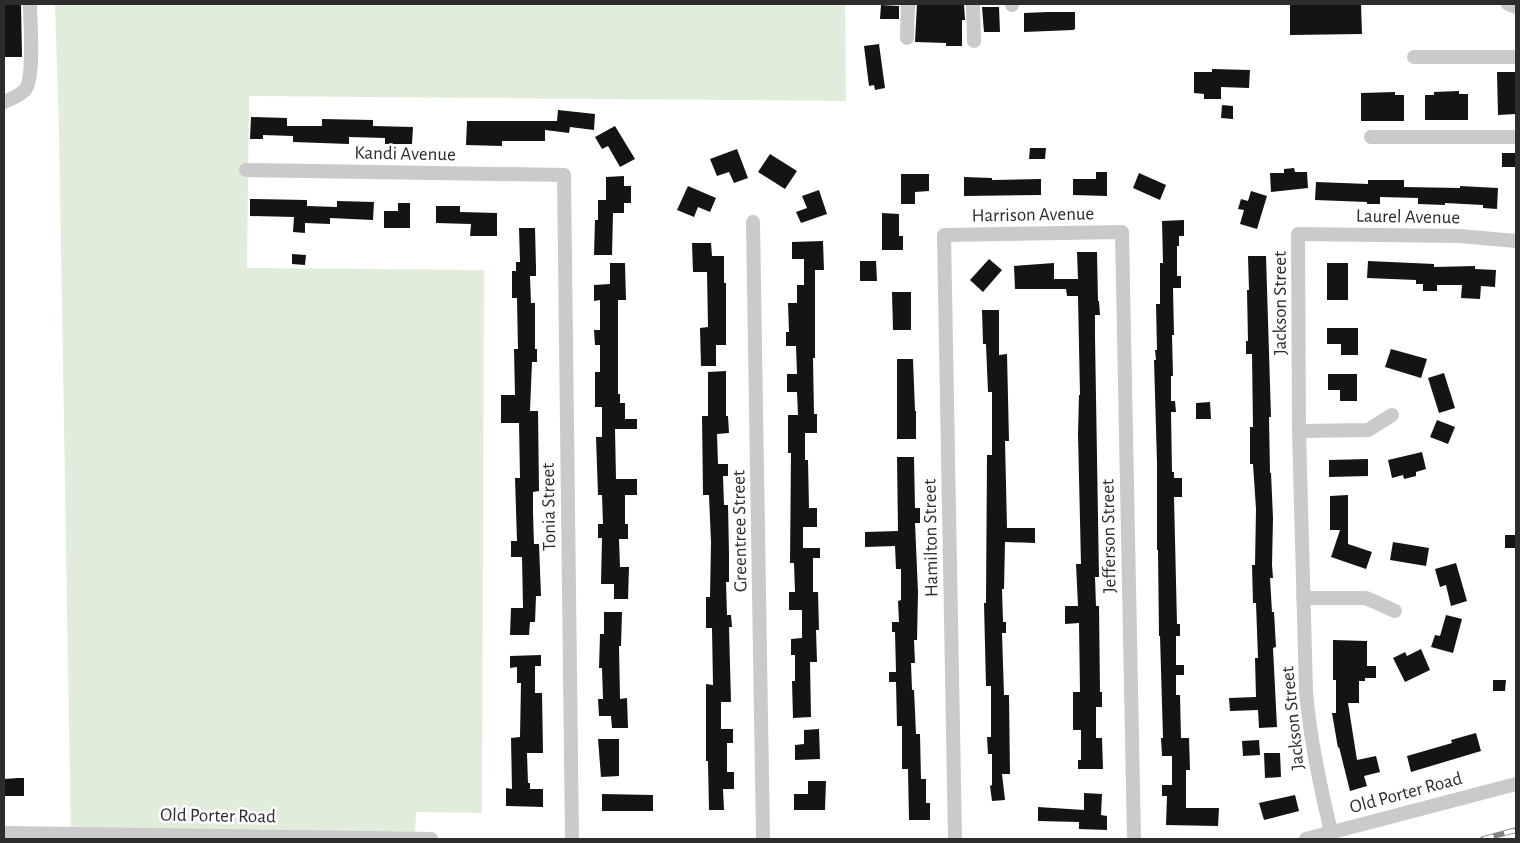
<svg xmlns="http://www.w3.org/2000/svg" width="1520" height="843" viewBox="0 0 1520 843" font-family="'Alegreya Sans',sans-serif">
<rect width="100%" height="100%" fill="#fff"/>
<polygon fill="#e1ecda" points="55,4 845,4 846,101 249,96 247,268 484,270 482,813 416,812 415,839 71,839 59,130"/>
<g fill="#141414">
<polygon points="4,4 21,4 22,57 4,57"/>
<polygon points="917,4 964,4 965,20 962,20 962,46 946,46 946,43 915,42"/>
<polygon points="1290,4 1361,4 1362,34 1290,35"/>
<polygon points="881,5 899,6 899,19 880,19"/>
<polygon points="982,7 999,7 1000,32 984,32"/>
<polygon points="1048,12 1075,12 1075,29 1073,30 1024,32 1024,13"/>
<polygon points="879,44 885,88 875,90 874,85 869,86 864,46"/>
<polygon points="1212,69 1250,70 1249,88 1221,87 1221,99 1204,99 1204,94 1194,93 1194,72 1212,72"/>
<polygon points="1497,72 1516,72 1516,114 1498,115"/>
<polygon points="1459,91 1459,94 1468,94 1468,120 1425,120 1425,95 1434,95 1434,92"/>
<polygon points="1395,92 1395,95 1404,95 1404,121 1361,121 1361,93"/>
<polygon points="1222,105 1233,106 1233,119 1221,118"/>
<polygon points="558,110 595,114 594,130 570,127 569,133 545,130 545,141 502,141 502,146 466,145 467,121 557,121"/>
<polygon points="251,117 287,118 287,126 322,126 322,119 373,120 373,126 413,127 412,144 385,144 385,138 349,137 349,144 293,142 293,136 263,135 263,139 250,139"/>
<polygon points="615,126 635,159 620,167 608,146 602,149 595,137"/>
<polygon points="1030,148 1046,148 1045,159 1029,159"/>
<polygon points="737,149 748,178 734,183 729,172 717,176 710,159"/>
<rect x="1502" y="153" width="14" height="14"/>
<polygon points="770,154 797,171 785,189 758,172"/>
<polygon points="1294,168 1295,172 1307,172 1308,188 1271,192 1270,173 1284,173 1284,169"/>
<polygon points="1096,172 1107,172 1107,196 1073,195 1073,179 1096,179"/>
<polygon points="1139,173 1166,185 1160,200 1133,188"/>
<polygon points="901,174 929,174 929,191 915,192 915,204 901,204"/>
<polygon points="624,176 624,186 631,186 631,203 624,203 624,213 613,213 612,255 594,255 595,220 598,220 598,200 606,200 606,177"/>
<polygon points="964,177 992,178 992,180 1041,179 1041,195 964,196"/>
<polygon points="1368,180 1404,180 1404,187 1460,188 1460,186 1498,188 1497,209 1483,208 1483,205 1445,203 1445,205 1418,204 1418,198 1380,197 1380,204 1367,204 1367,202 1315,200 1316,182 1368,184"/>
<polygon points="688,186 716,198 710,212 698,207 694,217 677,210"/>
<polygon points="819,190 827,214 801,223 796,212 807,208 802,196"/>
<polygon points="1251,191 1267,196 1257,229 1240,224 1244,210 1238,209 1241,199 1248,201"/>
<polygon points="250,199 307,200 307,206 337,207 337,201 374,202 373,220 330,218 330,224 305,223 305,233 293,232 294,217 250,216"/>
<polygon points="398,203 410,203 410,228 384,228 384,211 398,211"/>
<polygon points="436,206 460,206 460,212 497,213 497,236 470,236 471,224 436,223"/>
<polygon points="882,213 899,214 899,236 903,236 903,250 882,250"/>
<polygon points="1184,220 1184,236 1179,236 1179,246 1177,246 1177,276 1181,276 1181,288 1173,288 1174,335 1172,335 1173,376 1171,376 1171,401 1175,401 1176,412 1171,412 1172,472 1174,472 1174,478 1182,478 1182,497 1174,497 1177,624 1180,624 1180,636 1176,636 1176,665 1184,665 1184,675 1176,675 1176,695 1180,695 1181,738 1189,738 1190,770 1186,770 1186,808 1219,808 1218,826 1166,825 1167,796 1162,796 1162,785 1172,785 1172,756 1162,756 1161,738 1163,738 1160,636 1159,636 1158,550 1157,550 1157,463 1154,360 1156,360 1155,350 1157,350 1156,304 1160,304 1160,263 1163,263 1162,221"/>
<polygon points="519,228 535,228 536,267 536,276 530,276 531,303 535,303 535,349 537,349 537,362 532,362 530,411 538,411 539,491 533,492 533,513 534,544 539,544 541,596 536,596 535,622 530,622 529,635 510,635 511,608 523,608 522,557 511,557 511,541 517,541 515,478 520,478 519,423 501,423 501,395 515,395 514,349 518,349 517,298 512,298 512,271 516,271 516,262 520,262"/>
<polygon points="823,241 824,270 815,270 815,358 813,358 814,414 817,414 817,433 805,433 805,460 808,460 809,508 817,508 817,527 803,527 803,548 820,548 820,558 813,558 813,592 818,592 819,630 816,630 817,662 810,662 811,717 793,718 792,681 795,681 795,655 791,655 791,639 802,638 802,610 789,610 789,592 795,592 794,563 790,563 791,453 788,453 788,415 798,415 797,392 787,392 787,374 797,374 796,346 786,346 786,332 789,332 788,303 797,303 797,285 804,285 804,259 792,259 792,242"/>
<polygon points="692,243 711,243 712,256 724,256 724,283 726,283 726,345 716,345 716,366 701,366 700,328 708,327 707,272 693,272"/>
<polygon points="1077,252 1097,252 1098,301 1099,301 1100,315 1095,315 1095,337 1099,577 1095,577 1096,606 1099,606 1100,692 1102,692 1102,707 1096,707 1096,738 1102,738 1103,769 1078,769 1078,760 1081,760 1081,730 1073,730 1073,692 1080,692 1079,623 1065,624 1065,606 1078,606 1076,564 1081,564 1078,434 1079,395 1080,395 1078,296 1067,296 1066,289 1015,289 1014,266 1054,263 1054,279 1078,279"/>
<polygon points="292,254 306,255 305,265 292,264"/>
<polygon points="1248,256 1266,256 1271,417 1269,417 1270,473 1271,473 1273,518 1272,565 1273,578 1270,578 1272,612 1274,612 1276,647 1273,648 1277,727 1259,728 1258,710 1230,711 1229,698 1256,697 1255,658 1258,658 1256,603 1253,603 1252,565 1255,565 1256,509 1253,464 1250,464 1250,427 1253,427 1252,354 1246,354 1246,341 1248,341 1247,290 1249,290"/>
<polygon points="989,259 1002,270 983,292 970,280"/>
<polygon points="860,261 876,261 877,281 860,281"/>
<polygon points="1368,261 1434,264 1434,267 1475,266 1475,269 1496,270 1495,287 1481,286 1480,299 1461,298 1462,285 1437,285 1437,291 1423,291 1423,284 1416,284 1416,280 1367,278"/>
<polygon points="610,263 625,263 626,300 618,300 618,394 620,394 620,403 625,403 625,419 637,419 637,429 615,429 616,479 637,479 637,495 625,495 625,524 628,524 628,539 619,539 620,567 629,567 628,599 614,599 614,584 601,584 602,538 598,538 598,524 603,524 602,495 598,495 596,437 602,437 602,407 595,407 595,372 600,372 600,345 595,345 594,330 600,330 600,300 594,301 594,285 610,284"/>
<rect x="1327" y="263" width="21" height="37"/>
<polygon points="892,292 911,292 911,330 893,330"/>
<polygon points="982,310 999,310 999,355 1007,354 1009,441 1005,441 1007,528 1035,528 1035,543 1005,542 1004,589 1002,589 1003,622 1006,622 1006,633 1002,633 1004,695 1009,695 1010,774 1002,774 1005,800 992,801 990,786 992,785 992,754 988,754 987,737 991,737 991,686 986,686 984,603 986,603 987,455 992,455 992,392 988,392 986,344 983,344"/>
<polygon points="1327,328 1358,328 1358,355 1341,355 1341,344 1327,344"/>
<polygon points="1391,349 1427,359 1421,378 1385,367"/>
<polygon points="897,359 913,359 915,411 916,411 916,439 897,439"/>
<polygon points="726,371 726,416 728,416 729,433 717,434 718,464 728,464 728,476 723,476 724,505 728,505 729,554 729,582 726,582 727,615 731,615 732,627 729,627 731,702 721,702 721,729 733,729 733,743 727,743 727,772 734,772 734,789 723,789 724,810 709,810 708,761 706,761 706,684 713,685 712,628 706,628 706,597 710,597 711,542 709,495 703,495 702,416 708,416 708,372"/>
<polygon points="1444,373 1455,408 1439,413 1428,378"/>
<polygon points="1328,374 1357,374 1357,401 1340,401 1340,390 1328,390"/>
<polygon points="1210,402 1211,419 1196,419 1196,403"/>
<polygon points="1437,420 1455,427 1448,444 1430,437"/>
<polygon points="1422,452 1426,469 1416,472 1416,476 1404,479 1403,475 1392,478 1388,460"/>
<polygon points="897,457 914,457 915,508 920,508 920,523 915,523 918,592 917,640 914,640 915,663 911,663 912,690 914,690 916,734 920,734 921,779 926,779 926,803 930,803 930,820 909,820 908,769 902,769 902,726 897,726 896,682 889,682 889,672 896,672 895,632 892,632 892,622 899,622 898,601 901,600 901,569 896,569 895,546 865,547 865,532 898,531"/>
<polygon points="1368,459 1368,476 1329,477 1329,460"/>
<polygon points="1348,495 1348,544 1372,552 1366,569 1331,557 1340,530 1330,530 1330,496"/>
<rect x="1505" y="535" width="11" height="13"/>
<polygon points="1393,542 1429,548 1426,566 1390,560"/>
<polygon points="1456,563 1467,601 1451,606 1446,585 1440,587 1435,569"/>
<polygon points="604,612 622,612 621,646 619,646 620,699 627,698 628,728 612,728 611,716 599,716 598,699 603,699 602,668 599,668 600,634 604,634"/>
<polygon points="1446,615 1462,619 1453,653 1431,647 1435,635 1440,636"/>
<polygon points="1333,640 1367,641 1367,666 1376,666 1376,678 1365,678 1365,681 1359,681 1359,703 1348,703 1357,760 1376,756 1380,772 1364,776 1367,786 1350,791 1339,747 1338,748 1332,713 1336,713 1336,680 1333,680"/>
<polygon points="1421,649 1430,670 1405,682 1393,658 1405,652 1407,656"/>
<polygon points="541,655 541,666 535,666 535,693 542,693 543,753 527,753 528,783 530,783 530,789 543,789 543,807 506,806 506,788 512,789 511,738 520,737 521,683 517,683 517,667 510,668 510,656"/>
<polygon points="1493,680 1506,680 1505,691 1493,691"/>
<polygon points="819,729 820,759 795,760 795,745 804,744 804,730"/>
<polygon points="1476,733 1481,751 1411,772 1407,756 1452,743 1451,740"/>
<polygon points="598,739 619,739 619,776 601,777"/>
<polygon points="1259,740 1260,755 1243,756 1242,741"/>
<polygon points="1264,753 1280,753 1281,777 1265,778"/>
<polygon points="18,778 24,778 24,796 4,796 4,779"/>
<polygon points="808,781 826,781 825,810 794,810 794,794 808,794"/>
<polygon points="1084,793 1102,794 1101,815 1107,816 1107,830 1079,829 1079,822 1038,821 1038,807 1084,810"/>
<polygon points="602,794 653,795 653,811 602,811"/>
<polygon points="1295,795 1299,811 1264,820 1259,803"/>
</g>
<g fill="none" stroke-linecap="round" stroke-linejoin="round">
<g stroke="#cacaca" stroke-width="14">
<polyline points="973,4 974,41"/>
<polyline points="1012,4 1012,5"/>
<polyline points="1508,4 1516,7"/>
<polyline points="907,38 908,4"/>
<polyline points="1414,57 1516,57"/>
<path d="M4,102C11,99 19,96 25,90C35,78 30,21 30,4"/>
<polyline points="1371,137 1516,137"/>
<polyline points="246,170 564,175 572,839"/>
<polyline points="753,222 763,839"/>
<polyline points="1299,431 1368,430 1392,415"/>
<polyline points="1303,598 1366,598 1395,611"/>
<path d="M1331,832C1320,785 1310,739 1306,691L1299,431L1298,234L1459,236L1516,241"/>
<polyline points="4,833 431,839"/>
<polyline points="955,839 944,235 1122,232 1134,839"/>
<polyline points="1306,839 1516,784"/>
</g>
<g stroke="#828282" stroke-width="5.5">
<polyline id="rail" points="1483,839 1516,830"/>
</g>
<use href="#rail" stroke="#fff" stroke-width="4" stroke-dasharray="11" stroke-linecap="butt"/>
</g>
<g text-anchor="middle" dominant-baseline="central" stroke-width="5" stroke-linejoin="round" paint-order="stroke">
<g font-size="19" fill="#2d2d2d" stroke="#fff">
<text transform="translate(405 154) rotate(1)">Kandi Avenue</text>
<text transform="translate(1033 215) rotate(-1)">Harrison Avenue</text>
<text transform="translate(1408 217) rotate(1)">Laurel Avenue</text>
<text transform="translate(1280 303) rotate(-90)">Jackson Street</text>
<text transform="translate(549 507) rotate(-91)">Tonia Street</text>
<text transform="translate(740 531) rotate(-91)">Greentree Street</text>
<text transform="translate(1109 536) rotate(-91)">Jefferson Street</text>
<text transform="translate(931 538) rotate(-91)">Hamilton Street</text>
<text transform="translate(1293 718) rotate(-96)">Jackson Street</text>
<text transform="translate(1406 793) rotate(-15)">Old Porter Road</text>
<text transform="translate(218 816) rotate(1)">Old Porter Road</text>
</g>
</g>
<rect width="1520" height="843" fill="none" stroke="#2d2d2d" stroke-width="10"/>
</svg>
